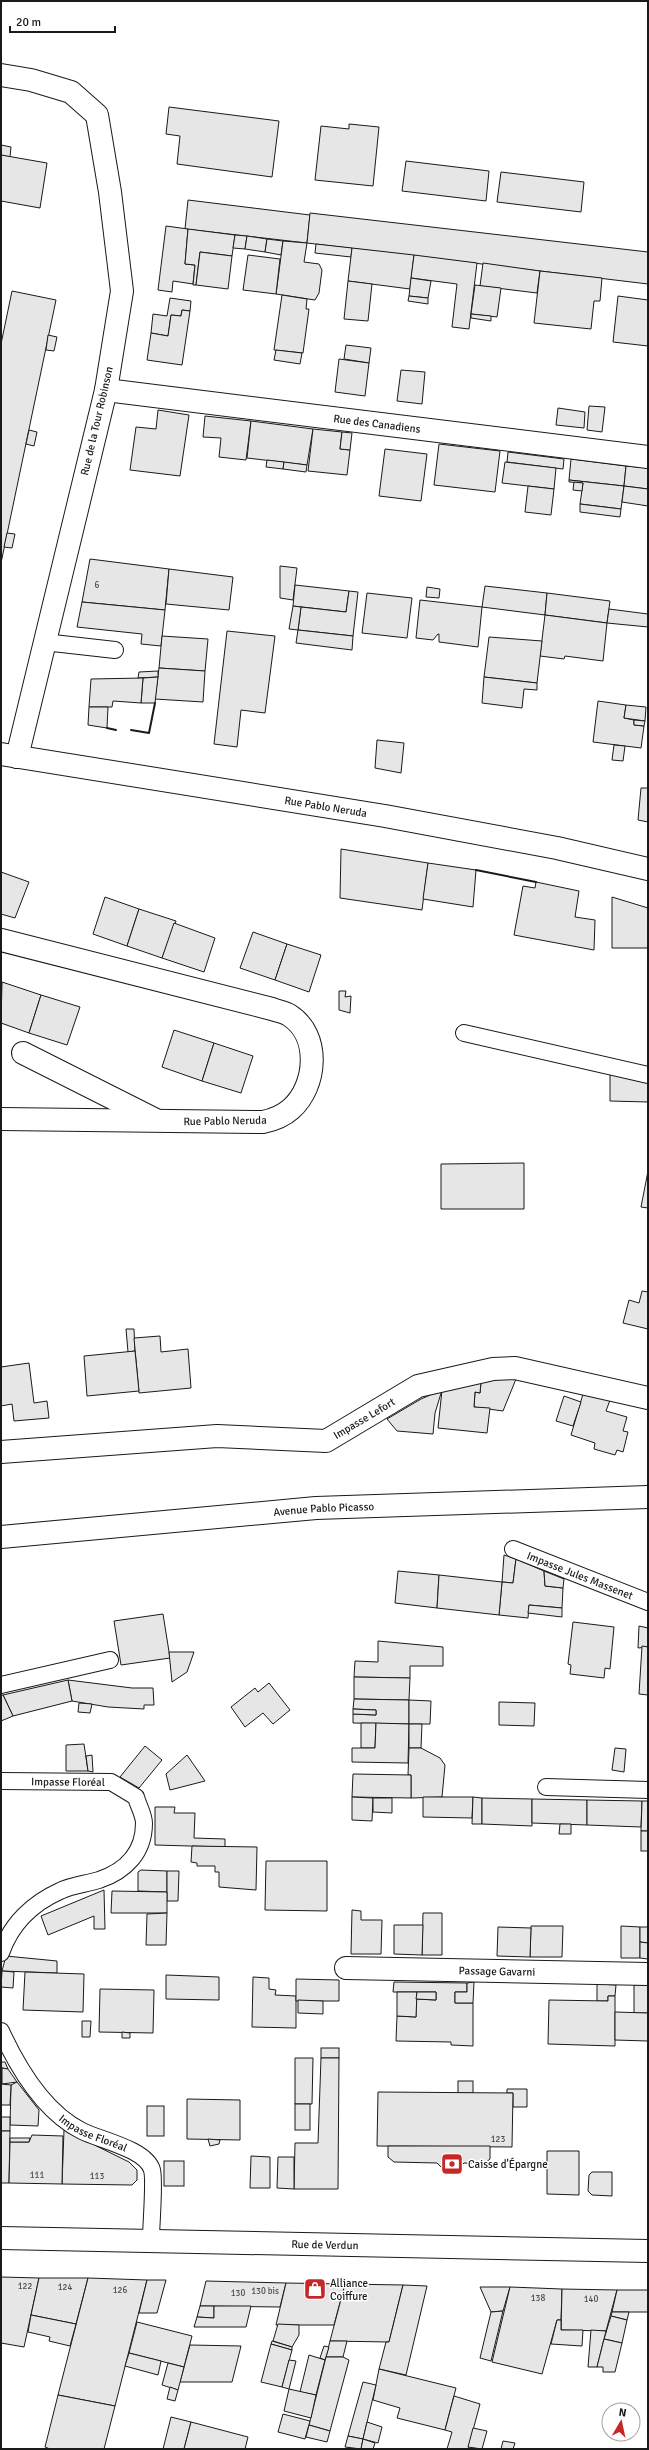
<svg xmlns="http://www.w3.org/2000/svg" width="649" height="2450" viewBox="0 0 649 2450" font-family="Signika,sans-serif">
<rect width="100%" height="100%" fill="#fff"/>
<g fill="#e6e6e6" stroke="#1a1a1a">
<polygon points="169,107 279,121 272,177 177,164 180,136 166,134"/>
<polygon points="349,124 379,127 373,186 315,180 321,126 349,129"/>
<polygon points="1,145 11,147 10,157 1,155"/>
<polygon points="1,155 47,163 40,208 1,201"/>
<polygon points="406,161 489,171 486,201 402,191"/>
<polygon points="501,172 584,182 581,212 497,202"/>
<polygon points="188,200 310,215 307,243 185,229"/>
<polygon points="310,213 648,252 648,284 307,243"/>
<polygon points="166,226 188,229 185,264 195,265 193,284 173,281 172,292 158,290"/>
<polygon points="188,229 235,235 232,256 200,252 196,285 193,285 195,265 185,264"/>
<polygon points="235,235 247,236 245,249 233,248"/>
<polygon points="247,236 267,239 265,252 245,249"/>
<polygon points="267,239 283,241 281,255 265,252"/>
<polygon points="283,241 307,243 304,262 319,264 322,270 319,293 315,300 276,294"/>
<polygon points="316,244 352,248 351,257 315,253"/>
<polygon points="352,248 414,255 410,289 348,281"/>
<polygon points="200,252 232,256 228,289 196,285"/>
<polygon points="248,255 280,259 276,294 243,290"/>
<polygon points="414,255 477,263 469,329 452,327 457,284 411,278"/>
<polygon points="483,263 540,271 537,293 480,286"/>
<polygon points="540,271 602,278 600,301 594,301 591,329 534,323"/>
<polygon points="411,278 431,281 428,298 409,296"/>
<polygon points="348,281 372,284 368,321 344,319"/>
<polygon points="475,285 501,288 497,317 471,314"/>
<polygon points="12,291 56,300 1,563 1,344"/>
<polygon points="282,295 307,299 306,309 309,309 303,353 274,350"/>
<polygon points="409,296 428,298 428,304 408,301"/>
<polygon points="618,296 648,300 648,346 613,342"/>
<polygon points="170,298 191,301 190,311 182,310 181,316 171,315 168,336 151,333 153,314 167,316"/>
<polygon points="182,310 190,311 182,365 147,360 151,333 168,336 171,315 181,316"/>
<polygon points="471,314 491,316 491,321 471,318"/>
<polygon points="48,335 57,337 54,351 46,350"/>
<polygon points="346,345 371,348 369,363 344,359"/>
<polygon points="276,350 302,353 300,364 274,360"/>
<polygon points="339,359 369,363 365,396 335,392"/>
<polygon points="401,370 425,372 422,404 397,401"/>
<polygon points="589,406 605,407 602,432 587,430"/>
<polygon points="558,408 585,412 584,428 556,425"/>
<polygon points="158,410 189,415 180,476 130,470 136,427 156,429"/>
<polygon points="205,416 251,421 246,460 219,457 221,438 203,437"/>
<polygon points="251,421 313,429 307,465 247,458"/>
<polygon points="313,429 342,432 340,449 350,450 347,475 308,471"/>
<polygon points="29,430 37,432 34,446 26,444"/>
<polygon points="342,432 352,433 350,450 340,449"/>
<polygon points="439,444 500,451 495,492 434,485"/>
<polygon points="385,449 427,454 421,501 379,496"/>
<polygon points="508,452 564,459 563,469 507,462"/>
<polygon points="571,459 626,466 624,486 569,480"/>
<polygon points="267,460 284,462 283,469 266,467"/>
<polygon points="284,462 307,465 306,472 283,469"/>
<polygon points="505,462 556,468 554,489 502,483"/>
<polygon points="626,466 648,468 648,489 624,486"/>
<polygon points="569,480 624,486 621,509 580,504 583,483 569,482"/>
<polygon points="574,482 583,483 582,491 573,490"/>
<polygon points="528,486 554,489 551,515 525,512"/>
<polygon points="624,486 648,489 648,506 622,502"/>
<polygon points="580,504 621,509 620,517 580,512"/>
<polygon points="7,533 15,534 12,548 4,547"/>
<polygon points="90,559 169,569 165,610 82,602"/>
<polygon points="280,566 297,568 293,600 280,598"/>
<polygon points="169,569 233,577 229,610 166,604"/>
<polygon points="295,585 349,591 346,612 293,606"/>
<polygon points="485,586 547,593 545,615 482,607"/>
<polygon points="427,587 440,589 439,598 426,597"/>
<polygon points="349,591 358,592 353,636 298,630 301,607 346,612"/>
<polygon points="367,593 412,598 407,638 362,633"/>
<polygon points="547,593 610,601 607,623 545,615"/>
<polygon points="420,600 482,607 478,647 439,642 439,634 438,634 433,640 416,638"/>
<polygon points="82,602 165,610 161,646 141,644 142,634 77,627"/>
<polygon points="293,606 301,607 298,630 289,629"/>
<polygon points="609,609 648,614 648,627 607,623"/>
<polygon points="545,615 607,623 603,661 565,656 564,659 540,656"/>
<polygon points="298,630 353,636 352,650 296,643"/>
<polygon points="227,631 275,636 265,713 241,710 237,747 214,744"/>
<polygon points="162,636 208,639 205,671 159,668"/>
<polygon points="489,637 542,641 537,683 484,677"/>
<polygon points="159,668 205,671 203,702 155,699"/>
<polygon points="158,671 158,677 138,678 139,672"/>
<polygon points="158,677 155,703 141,703 143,678"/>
<polygon points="484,677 537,683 537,690 524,689 522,708 482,703"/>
<polygon points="143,678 141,703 113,701 112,707 89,707 91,679"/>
<polygon points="598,701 626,705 624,718 634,720 634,725 644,726 641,748 593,742"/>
<polygon points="626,705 646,707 645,721 624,718"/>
<polygon points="89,707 108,707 107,728 88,725"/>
<polygon points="634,720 645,721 644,726 634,725"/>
<polygon points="377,740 404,743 401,773 375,768"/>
<polygon points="614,745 625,746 623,761 612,760"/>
<polygon points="641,788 648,788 648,822 638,820"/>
<polygon points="341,849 428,863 422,910 340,898"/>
<polygon points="428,863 476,870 473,907 423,899"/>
<polygon points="1,872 29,882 15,918 1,914"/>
<polygon points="536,882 579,891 575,917 595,920 594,950 514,935 523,886 535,888"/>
<polygon points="105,897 139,909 127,946 93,934"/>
<polygon points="612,897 648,908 648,948 612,948"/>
<polygon points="139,909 176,921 162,958 127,946"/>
<polygon points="174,923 215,938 204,972 162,958"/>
<polygon points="253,932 287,944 275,980 240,968"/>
<polygon points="287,944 321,955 309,992 275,980"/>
<polygon points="2,982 41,995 29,1033 1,1023"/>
<polygon points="339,991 346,991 345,997 351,996 350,1013 339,1010"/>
<polygon points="41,995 80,1007 67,1045 29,1033"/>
<polygon points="174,1030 214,1043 202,1081 162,1067"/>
<polygon points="214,1043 253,1056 241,1093 202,1081"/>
<polygon points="610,1071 648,1079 648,1102 610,1101"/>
<polygon points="524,1163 524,1209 441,1209 441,1164"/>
<polygon points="648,1171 648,1208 641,1207"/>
<polygon points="642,1291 648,1292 648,1329 623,1323 629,1300 639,1303"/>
<polygon points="126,1329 134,1329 135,1351 128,1352"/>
<polygon points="160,1336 161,1352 188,1349 191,1388 139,1393 134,1338"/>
<polygon points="135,1351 139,1391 87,1396 84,1356"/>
<polygon points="29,1363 34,1403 47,1401 49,1418 14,1421 12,1404 1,1406 1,1367"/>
<polygon points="505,1378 516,1379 503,1411 474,1407 475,1392 480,1393 481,1382"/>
<polygon points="481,1382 480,1393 475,1392 474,1407 490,1408 487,1433 438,1428 442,1390"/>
<polygon points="442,1390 435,1413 433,1434 397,1431 387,1419 421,1399"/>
<polygon points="583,1394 610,1400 606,1411 627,1417 623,1431 628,1432 623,1452 617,1450 615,1455 594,1449 595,1443 571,1435"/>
<polygon points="564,1396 581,1402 573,1426 556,1421"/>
<polygon points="504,1555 516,1559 513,1583 502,1582"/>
<polygon points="516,1559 544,1571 545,1586 563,1588 562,1608 529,1605 528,1618 499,1615 502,1582 513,1583"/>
<polygon points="398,1571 439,1575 437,1608 395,1603"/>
<polygon points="544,1571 564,1579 563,1588 545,1586"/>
<polygon points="439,1575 502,1582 499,1615 437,1608"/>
<polygon points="529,1605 562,1608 562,1617 528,1613"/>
<polygon points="163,1614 170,1658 121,1665 114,1621"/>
<polygon points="573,1622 614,1627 610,1669 605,1668 604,1678 570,1674 571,1665 568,1664"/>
<polygon points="639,1626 648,1628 648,1647 638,1648"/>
<polygon points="378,1641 443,1647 443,1666 410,1666 410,1678 354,1677 355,1661 378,1662"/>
<polygon points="642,1646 648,1647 648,1695 639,1694"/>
<polygon points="169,1652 194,1652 187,1672 172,1682"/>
<polygon points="354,1677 410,1678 409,1700 354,1699"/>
<polygon points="68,1680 132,1688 153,1688 154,1705 144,1705 144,1709 108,1707 72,1701"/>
<polygon points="68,1680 72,1701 13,1716 3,1695"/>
<polygon points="269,1683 290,1710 273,1724 263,1713 245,1727 231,1707 255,1688 258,1692"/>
<polygon points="1,1695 3,1695 13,1716 1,1721"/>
<polygon points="354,1699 409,1700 409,1724 353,1723 353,1714 376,1715 376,1710 353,1709"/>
<polygon points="409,1700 431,1701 430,1724 409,1724"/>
<polygon points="499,1702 535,1703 534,1726 499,1725"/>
<polygon points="79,1703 92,1704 90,1713 78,1712"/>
<polygon points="353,1709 376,1710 376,1715 353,1714"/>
<polygon points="361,1723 376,1723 375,1748 361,1748"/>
<polygon points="376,1723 409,1724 408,1763 352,1762 352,1748 375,1748"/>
<polygon points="409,1724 422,1724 421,1748 409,1748"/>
<polygon points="84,1744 88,1771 66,1771 66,1745"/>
<polygon points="145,1746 162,1760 139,1788 120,1777"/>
<polygon points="409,1748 421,1748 440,1758 445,1765 442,1797 411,1798 411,1775 408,1775"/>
<polygon points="615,1748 626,1749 624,1772 612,1770"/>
<polygon points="92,1755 93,1772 88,1771 86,1756"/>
<polygon points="187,1755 205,1781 170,1790 166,1774"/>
<polygon points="353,1774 411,1775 411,1798 352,1797"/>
<polygon points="352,1797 373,1798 372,1821 352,1820"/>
<polygon points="423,1797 473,1797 472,1818 423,1817"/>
<polygon points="473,1797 482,1798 482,1824 472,1824"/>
<polygon points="373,1798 392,1798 392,1813 373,1812"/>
<polygon points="482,1798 532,1799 532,1826 482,1824"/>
<polygon points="532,1799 587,1800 587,1825 532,1823"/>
<polygon points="587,1800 642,1801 641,1827 587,1825"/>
<polygon points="642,1801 648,1801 648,1831 641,1831"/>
<polygon points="155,1807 175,1807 174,1813 195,1813 194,1838 225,1839 225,1847 155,1845"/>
<polygon points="560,1824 571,1824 571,1834 559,1834"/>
<rect x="641" y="1831" width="7" height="20"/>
<polygon points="192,1846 257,1847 256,1890 219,1887 219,1872 215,1872 215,1866 197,1866 197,1863 191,1862"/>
<polygon points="266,1861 327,1861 327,1911 265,1910"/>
<polygon points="141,1870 167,1871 167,1892 138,1891 138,1872"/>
<polygon points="167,1871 179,1871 178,1901 167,1901"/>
<polygon points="104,1890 105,1929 94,1929 94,1916 48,1935 41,1916"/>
<polygon points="112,1891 167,1892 167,1913 111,1913"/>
<polygon points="352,1910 361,1911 361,1920 382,1920 381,1954 351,1954"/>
<polygon points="167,1913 166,1945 146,1945 147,1914"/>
<polygon points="423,1913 442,1913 442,1955 422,1955"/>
<polygon points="394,1925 423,1925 422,1955 394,1954"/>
<polygon points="531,1926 563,1926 562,1957 530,1957"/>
<polygon points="621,1926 640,1927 640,1958 621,1958"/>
<polygon points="498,1927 531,1928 530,1957 497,1956"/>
<polygon points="640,1927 648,1927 648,1943 640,1942"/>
<polygon points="640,1942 648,1943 648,1959 640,1958"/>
<polygon points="6,1956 57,1961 57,1973 2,1971"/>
<polygon points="2,1971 14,1972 13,1988 1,1987"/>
<polygon points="25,1972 84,1974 83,2012 23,2010"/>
<polygon points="166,1975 219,1977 219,2000 166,1999"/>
<polygon points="253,1977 269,1978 269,1989 276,1990 275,1995 296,1996 296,2028 252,2027"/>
<polygon points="296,1979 339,1980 339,2001 296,2001"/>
<polygon points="394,1982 467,1983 467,1992 455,1992 455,2003 473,2003 473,2046 451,2045 451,2042 396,2041 397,2016 416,2017 416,1999 436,2000 436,1992 393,1992"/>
<polygon points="474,1982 473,2003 455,2003 455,1992 467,1992 467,1983"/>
<polygon points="597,1984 616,1985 615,1996 608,1996 608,2001 597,2001"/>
<rect x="634" y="1985" width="14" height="28"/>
<polygon points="100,1989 154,1990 153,2033 99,2032"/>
<polygon points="397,1992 417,1992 416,2017 397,2016"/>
<polygon points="417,1992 436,1992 436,2000 416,1999"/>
<polygon points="608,1996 615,1996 615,2046 548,2044 549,2000 608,2001"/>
<polygon points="298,2000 323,2001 323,2014 298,2013"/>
<polygon points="615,2012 648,2013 648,2041 615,2040"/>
<polygon points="82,2021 91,2021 90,2037 82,2037"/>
<polygon points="122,2032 130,2033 130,2038 122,2038"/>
<rect x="321" y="2048" width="18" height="10"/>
<polygon points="295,2058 313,2058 312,2104 295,2104"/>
<polygon points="321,2058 339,2058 338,2189 294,2189 295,2143 318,2143"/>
<polygon points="1,2062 5,2062 8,2069 2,2068 2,2084"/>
<polygon points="2,2068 8,2069 17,2082 2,2084"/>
<rect x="458" y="2081" width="15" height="12"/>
<polygon points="17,2082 39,2110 38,2126 10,2125 11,2085"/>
<polygon points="1,2084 11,2085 10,2105 1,2105"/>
<polygon points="507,2089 527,2089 527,2107 513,2107 513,2093 507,2093"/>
<polygon points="378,2092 513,2093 512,2147 377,2146"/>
<polygon points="187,2099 240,2100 240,2140 187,2139"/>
<rect x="295" y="2104" width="15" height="26"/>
<rect x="147" y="2106" width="17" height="30"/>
<rect x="1" y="2117" width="9" height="14"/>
<polygon points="64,2130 129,2162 137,2170 137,2180 132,2185 62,2184"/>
<polygon points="1,2131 10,2131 9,2183 1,2183"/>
<polygon points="32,2135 63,2136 62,2184 9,2183 10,2142 29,2142"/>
<polygon points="10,2138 30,2138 29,2142 10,2142"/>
<polygon points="208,2139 220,2140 219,2144 210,2146"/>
<polygon points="388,2146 490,2146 490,2159 484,2164 464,2163 458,2169 443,2169 437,2163 394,2162 388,2157"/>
<polygon points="547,2151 579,2151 579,2195 547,2194"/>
<polygon points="251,2156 270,2157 270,2188 250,2188"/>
<polygon points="278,2157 294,2157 294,2189 277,2188"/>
<rect x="164" y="2161" width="20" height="25"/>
<polygon points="592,2172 612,2172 612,2196 592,2195 588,2191 589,2175"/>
<polygon points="1,2277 39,2278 24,2347 1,2343"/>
<polygon points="39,2278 88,2278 76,2324 31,2315"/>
<polygon points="88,2278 147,2280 115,2406 58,2395"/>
<polygon points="147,2280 166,2280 157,2313 139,2313"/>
<polygon points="206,2281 286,2283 280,2307 200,2306"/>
<polygon points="286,2283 345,2284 334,2325 276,2325"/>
<polygon points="345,2284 403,2285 389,2342 330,2341"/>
<polygon points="403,2285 427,2286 406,2375 379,2369 386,2342 389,2342"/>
<polygon points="480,2287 510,2287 503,2311 491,2312"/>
<polygon points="510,2287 562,2289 561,2320 557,2320 542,2374 492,2362"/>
<polygon points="562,2289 617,2290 606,2331 561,2330"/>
<polygon points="617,2290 648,2290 648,2312 612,2312"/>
<polygon points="200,2306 214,2306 214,2318 197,2317"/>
<polygon points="214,2306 251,2306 246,2327 194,2327 197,2317 214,2318"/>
<polygon points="503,2311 491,2361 480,2358 491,2312"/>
<polygon points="612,2312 629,2312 627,2320 611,2316"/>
<polygon points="31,2315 76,2324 70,2346 49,2341 50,2337 28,2332"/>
<polygon points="611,2316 627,2320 622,2343 604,2339"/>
<polygon points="557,2320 561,2320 561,2330 583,2330 582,2346 551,2344"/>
<polygon points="137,2322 192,2336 184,2367 129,2353"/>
<polygon points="278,2324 299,2325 299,2335 292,2347 273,2341"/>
<polygon points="591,2330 606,2331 597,2367 588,2367"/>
<polygon points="604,2339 622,2343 615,2372 603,2372 603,2367 597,2367"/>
<polygon points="272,2341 292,2347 292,2350 271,2344"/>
<polygon points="330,2341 347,2341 343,2357 326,2357"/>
<polygon points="271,2344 292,2350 282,2387 261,2382"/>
<polygon points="190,2345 241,2346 232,2382 180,2382"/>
<polygon points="324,2346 329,2347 325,2360 320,2358"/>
<polygon points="129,2353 161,2361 158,2375 125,2366"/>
<polygon points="309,2355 325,2360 316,2395 300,2392"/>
<polygon points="326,2357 343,2357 349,2360 330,2431 309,2425"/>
<polygon points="289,2360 296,2361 289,2389 282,2387"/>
<polygon points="168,2363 184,2367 178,2390 162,2385"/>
<polygon points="379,2369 456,2388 445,2430 397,2418 400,2408 373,2400"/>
<polygon points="363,2382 376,2385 363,2439 348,2436"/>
<polygon points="170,2387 178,2390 175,2401 167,2399"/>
<polygon points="289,2389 316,2395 311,2418 284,2411"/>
<polygon points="58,2395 115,2406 104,2449 50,2449 45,2447"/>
<polygon points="454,2396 480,2404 468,2449 447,2449 452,2432 445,2430"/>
<polygon points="283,2414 310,2421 305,2439 278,2432"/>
<polygon points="171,2417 191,2422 184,2449 163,2449"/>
<polygon points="191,2422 248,2437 245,2449 184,2449"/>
<polygon points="367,2422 382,2427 378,2443 363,2439"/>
<polygon points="309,2425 330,2431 327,2442 306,2437"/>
<polygon points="473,2428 487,2431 482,2449 468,2447"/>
<polygon points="348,2436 363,2439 361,2449 345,2447"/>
<polygon points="363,2439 375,2443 373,2449 361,2449"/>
<polygon points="503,2441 515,2443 513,2449 501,2449"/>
</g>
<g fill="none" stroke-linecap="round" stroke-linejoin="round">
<g stroke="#1a1a1a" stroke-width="18">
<g id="service">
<polyline points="44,642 115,650"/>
<polyline points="464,1033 648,1075"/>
<path id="s1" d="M513,1549L648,1602"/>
<polyline points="1,1685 110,1660"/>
<path id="s2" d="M1,1781L111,1782L136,1797C138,1805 144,1815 144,1823C144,1852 126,1871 99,1880C86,1884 72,1885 60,1891C33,1903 11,1924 1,1953"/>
<polyline points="546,1787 648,1790"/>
<path id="s3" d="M1,2031C18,2068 44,2112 82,2131C100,2140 146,2149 152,2170C155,2180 151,2225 151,2239"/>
</g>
</g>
<g stroke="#1a1a1a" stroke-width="24">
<g id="minor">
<polyline points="1,75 31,80 71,92 97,115 110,192 122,291 106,390 17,757"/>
<path id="s4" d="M106,390L648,457"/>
<path d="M1,940L272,1009C277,1011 284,1012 289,1015C321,1035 317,1086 291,1109C283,1116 273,1120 263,1122L1,1119"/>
<polyline points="23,1053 154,1119"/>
<path id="s5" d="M1,1452L217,1436L326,1441L418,1386L493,1369L515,1368L648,1398"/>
<path id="s6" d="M346,1968L648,1974"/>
</g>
</g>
<g stroke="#1a1a1a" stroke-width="24">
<g id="tertiary">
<path id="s7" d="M1,754L385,816L557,848L648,869"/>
<path id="s8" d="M1,1537L316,1508L648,1497"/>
</g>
</g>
<g stroke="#1a1a1a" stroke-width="24">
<g id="secondary">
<path id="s9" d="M1,2238L648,2251"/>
</g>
</g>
<use href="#service" stroke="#fff" stroke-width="16"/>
<use href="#minor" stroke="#fff" stroke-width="22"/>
<use href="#tertiary" stroke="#fff" stroke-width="22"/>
<use href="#secondary" stroke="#fff" stroke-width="22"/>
<g stroke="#1a1a1a" stroke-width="2">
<polyline points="107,728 116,730"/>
<polyline points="131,730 149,733 155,703"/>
<polyline points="476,870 536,882"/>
</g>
</g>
<defs>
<g id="bank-square" transform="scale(1.15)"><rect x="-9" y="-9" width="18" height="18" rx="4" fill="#c62828" stroke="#fff"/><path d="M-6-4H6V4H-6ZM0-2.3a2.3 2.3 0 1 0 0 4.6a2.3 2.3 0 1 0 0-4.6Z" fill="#fff"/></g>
<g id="shop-square" transform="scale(1.15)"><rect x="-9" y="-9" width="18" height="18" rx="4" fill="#c62828" stroke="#fff"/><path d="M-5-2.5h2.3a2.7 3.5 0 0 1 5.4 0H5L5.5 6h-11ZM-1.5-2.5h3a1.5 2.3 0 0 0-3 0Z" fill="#fff"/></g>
</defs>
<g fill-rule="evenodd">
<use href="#bank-square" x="452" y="2164"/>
<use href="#shop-square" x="315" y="2289"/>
</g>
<g text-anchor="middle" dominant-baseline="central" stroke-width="3" stroke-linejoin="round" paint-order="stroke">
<g font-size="9" fill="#4d4d4d">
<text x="97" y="585">6</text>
<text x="498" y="2139">123</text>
<text x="37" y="2175">111</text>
<text x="97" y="2176">113</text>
<text x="25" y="2286">122</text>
<text x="65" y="2287">124</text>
<text x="120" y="2290">126</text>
<text x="265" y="2291">130 bis</text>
<text x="238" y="2293">130</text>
<text x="538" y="2298">138</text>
<text x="591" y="2299">140</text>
</g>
<g font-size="11" fill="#1a1a1a" stroke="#fff">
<text transform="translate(97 421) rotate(-77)">Rue de la Tour Robinson</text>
<text stroke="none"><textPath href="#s4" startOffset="273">Rue des Canadiens</textPath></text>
<text stroke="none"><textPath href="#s7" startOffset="329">Rue Pablo Neruda</textPath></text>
<text transform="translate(225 1121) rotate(-1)">Rue Pablo Neruda</text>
<text stroke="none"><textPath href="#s5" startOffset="370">Impasse Lefort</textPath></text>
<text stroke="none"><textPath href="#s8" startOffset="324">Avenue Pablo Picasso</textPath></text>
<text stroke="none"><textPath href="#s1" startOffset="72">Impasse Jules Massenet</textPath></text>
<text stroke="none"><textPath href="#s2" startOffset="67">Impasse Floréal</textPath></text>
<text stroke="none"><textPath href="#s6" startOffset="151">Passage Gavarni</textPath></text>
<text stroke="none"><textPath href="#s3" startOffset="142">Impasse Floréal</textPath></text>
<text stroke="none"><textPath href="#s9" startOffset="324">Rue de Verdun</textPath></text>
</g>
<g font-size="11" fill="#1a1a1a" stroke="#fff" text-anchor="start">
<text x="468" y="2164">Caisse d'Épargne</text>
<text x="330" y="2283">Alliance<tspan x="330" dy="13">Coiffure</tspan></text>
</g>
</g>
<rect width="649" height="2450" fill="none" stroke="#1a1a1a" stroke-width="4"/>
<g transform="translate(621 2422) rotate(9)"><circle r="19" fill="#ffffff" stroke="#a3a3a3"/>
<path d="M0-3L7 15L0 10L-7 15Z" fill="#c62828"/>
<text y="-6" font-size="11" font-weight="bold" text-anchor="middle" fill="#1a1a1a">N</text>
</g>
<path d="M10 26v6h105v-6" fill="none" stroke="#1a1a1a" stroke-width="2"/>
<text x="16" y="26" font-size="12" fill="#1a1a1a" stroke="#ffffff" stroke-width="3" paint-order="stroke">20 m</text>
</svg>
